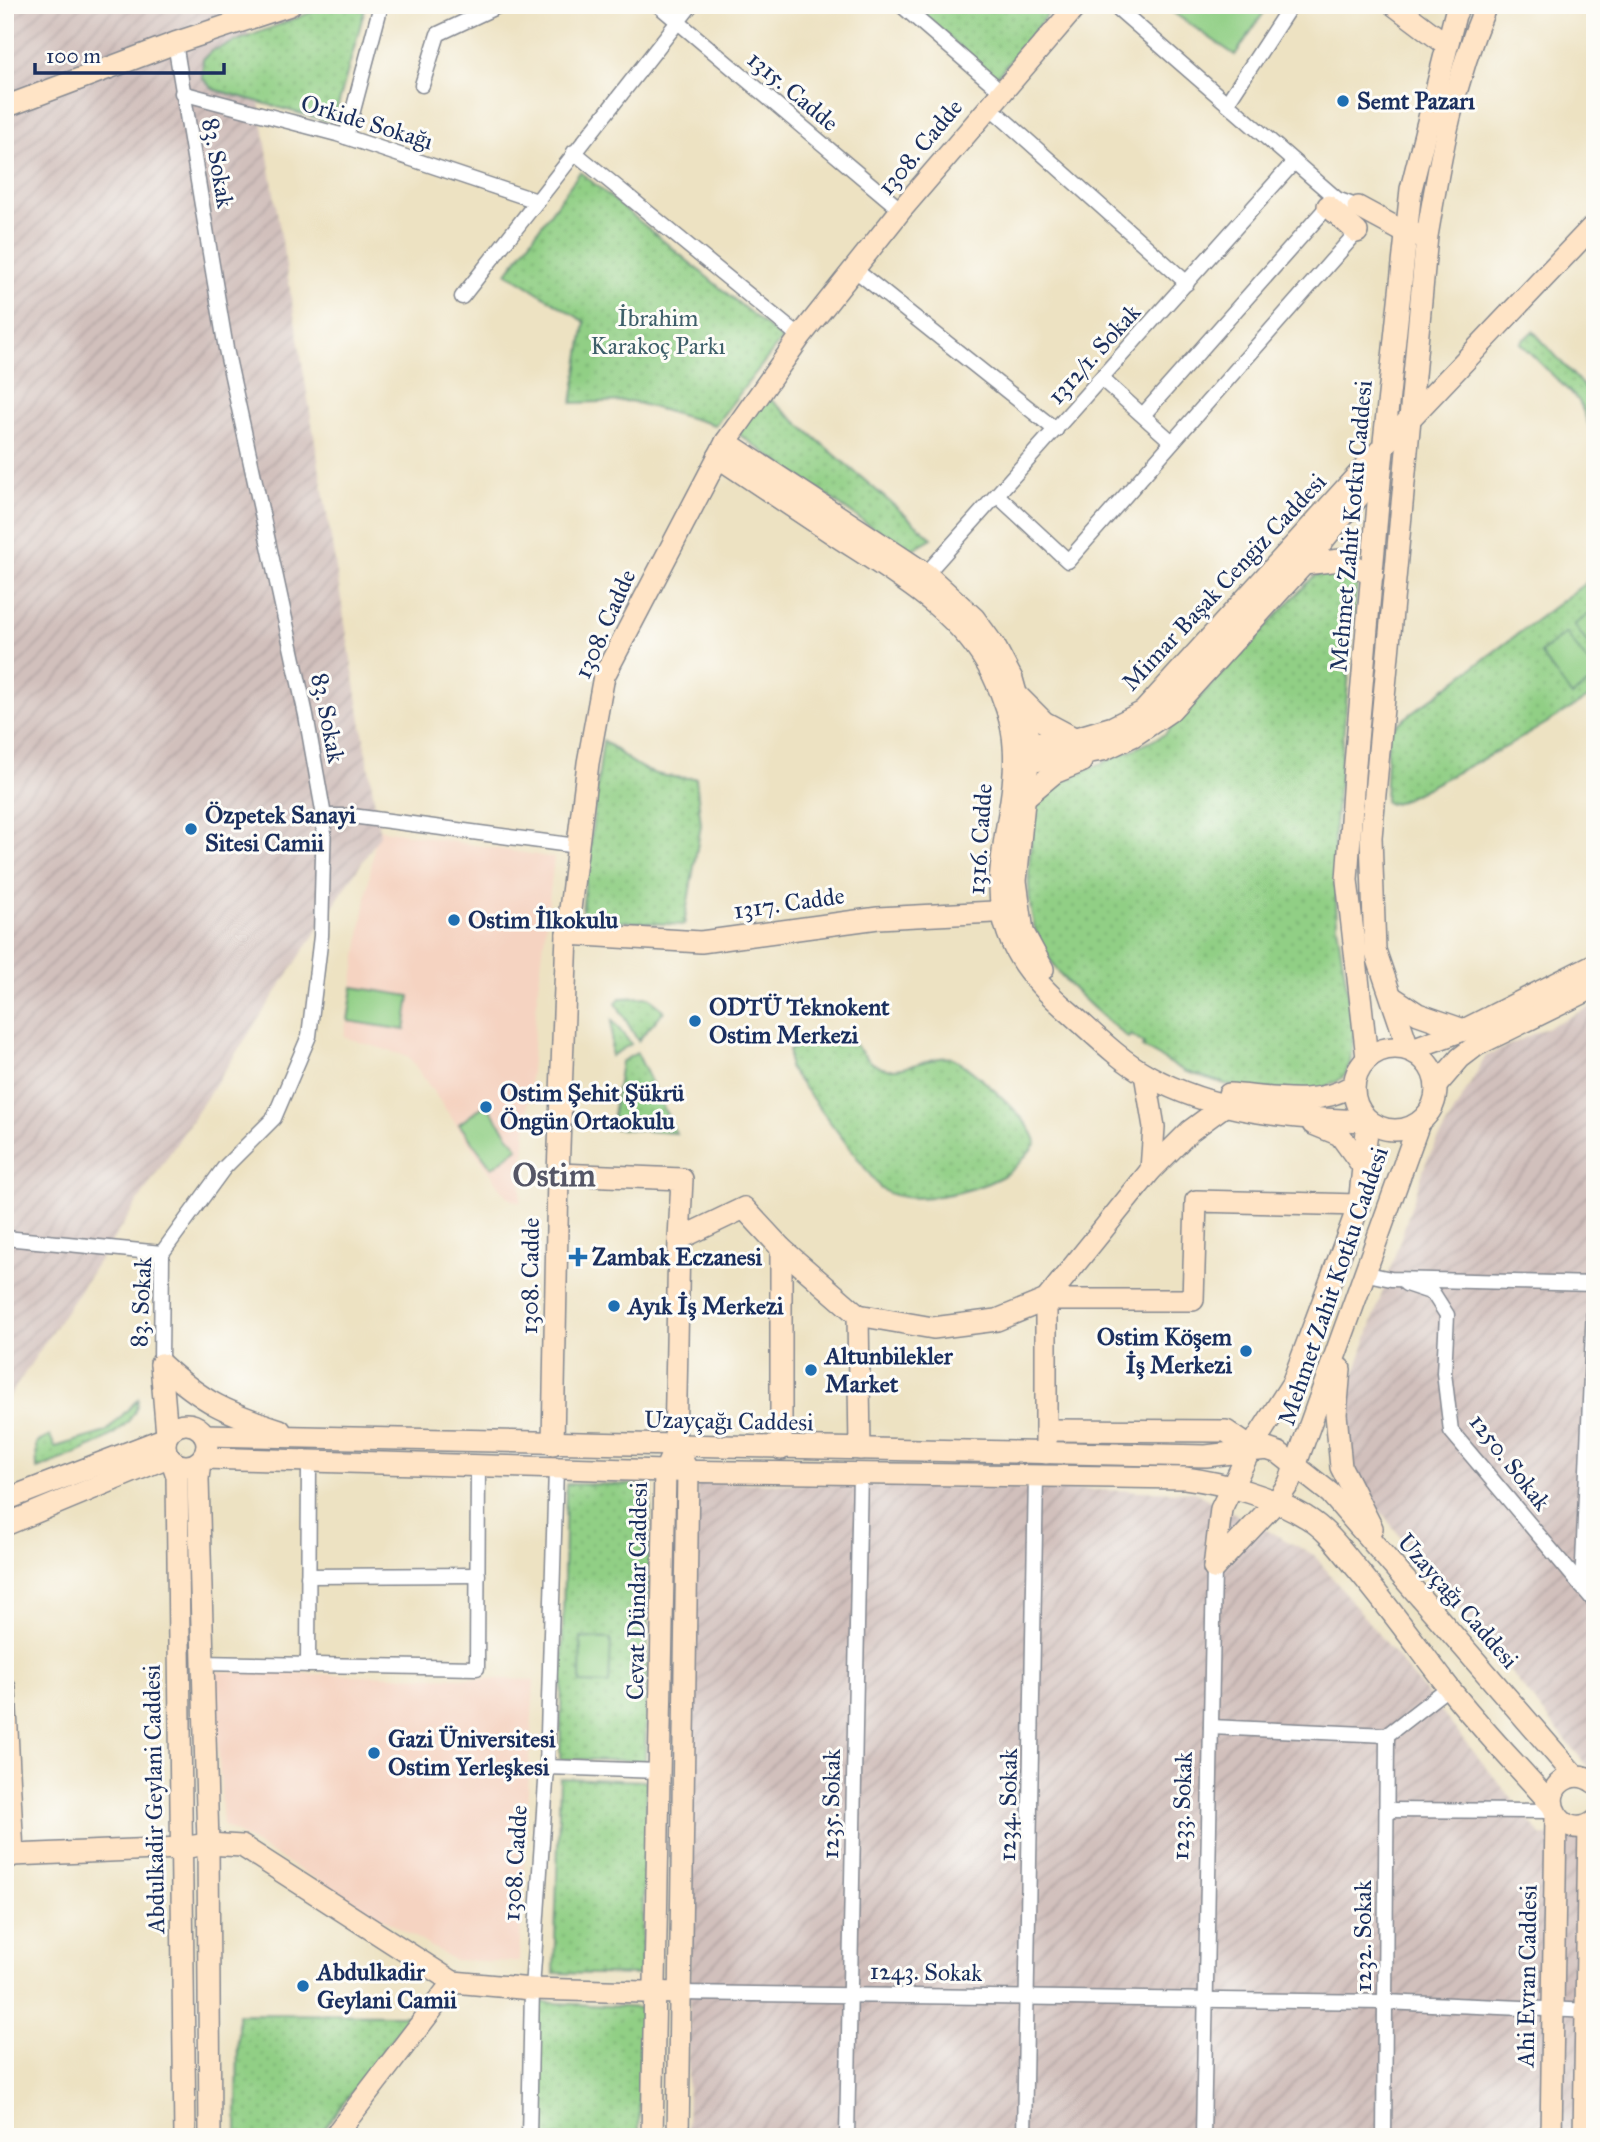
<svg xmlns="http://www.w3.org/2000/svg" width="1600" height="2142" viewBox="0 0 1600 2142" font-family="'IM FELL Great Primer',serif">
<defs>
<pattern id="industrial-furrows" width="10" height="10" patternUnits="userSpaceOnUse" patternTransform="scale(1.75)"><rect width="10" height="10" fill="#d1c0bc"/><path d="M-1 1l2-2M0 10L10 0M9 11l2-2" fill="none" stroke="#b3a5a4"/></pattern>
<pattern id="grass-dots" width="8" height="8" patternUnits="userSpaceOnUse" patternTransform="scale(1.75)"><rect width="8" height="8" fill="#91cf85"/><path d="M2 2h.1M6 6h.1" fill="none" stroke="#7cb275" stroke-width="1.8" stroke-linecap="round"/></pattern>
</defs>
<rect width="100%" height="100%" fill="#fdfcf7"/>
<filter id="ink" filterUnits="userSpaceOnUse"><feTurbulence type="fractalNoise" baseFrequency=".0143" numOctaves="2"/><feDisplacementMap in="SourceGraphic" scale="14" xChannelSelector="R" yChannelSelector="G"/><feConvolveMatrix kernelMatrix="1 2 1 2 8 2 1 2 1" color-interpolation-filters="sRGB"/></filter>
<filter id="wash" filterUnits="userSpaceOnUse"><feTurbulence type="fractalNoise" baseFrequency=".00686" numOctaves="4" result="noise"/><feDisplacementMap in="SourceGraphic" scale="28" xChannelSelector="R" yChannelSelector="G"/><feGaussianBlur stdDeviation="1.57" result="paint"/><feColorMatrix in="noise" values="0 0 0 0 0 0 0 0 0 0 0 0 0 0 0 0 0 1.4 0 .05"/><feComposite in="paint" operator="in"/></filter>
<g filter="url(#wash)">
<rect width="100%" height="100%" fill="#ede2c2"/>
<g fill="#f5d3c1">
<polygon points="377,829 554,858 537,998 520,1203 507,1197 409,1057 344,1037"/>
<polygon points="213,1671 534,1680 519,1962 454,1960 223,1825"/>
</g>
<g fill="url(#industrial-furrows)">
<polygon points="5,5 243,5 380,835 5,1403"/>
<polygon points="1595,1005 1595,1776 1349,1473 1343,1409 1427,1160 1486,1056"/>
<polygon points="697,1482 1194,1492 1314,1555 1542,1836 1595,1838 1595,2137 687,2137"/>
</g>
<g fill="url(#grass-dots)" stroke="#567f72" stroke-width="2">
<polygon points="330,5 366,5 334,120 326,121 213,89 202,78 203,59 211,51"/>
<polygon points="911,5 1055,5 996,78"/>
<polygon points="580,172 782,339 715,425 630,401 572,403 585,322 507,273"/>
<polygon points="1533,331 1595,399 1595,440 1579,401 1520,343"/>
<polygon points="764,394 932,538 907,552 737,433"/>
<path d="M1324,571L1347,576L1357,586L1334,836L1337,926L1354,1032L1350,1064L1345,1075L1335,1083L1312,1091L1238,1088L1184,1071L1142,1047L1144,1044L1131,1035L1128,1038C1031,957 1017,932 1036,805C1050,778 1134,753 1165,734L1312,578Z"/>
<polygon points="1595,576 1595,694 1508,746 1401,801 1389,804 1385,801 1388,731"/>
<path d="M603,740C639,768 649,779 696,778L701,825L684,925L581,919Z"/>
<polygon points="649,997 664,1011 638,1041 616,1003 620,998"/>
<polygon points="612,1020 631,1044 611,1056"/>
<path d="M839,1034C859,1040 863,1065 887,1069C910,1071 932,1054 953,1058C973,1069 1034,1122 1036,1143C1026,1156 1016,1169 1001,1177C973,1192 909,1208 881,1189L789,1068V1050L825,1035Z"/>
<polygon points="637,1053 676,1133 611,1128 621,1062"/>
<path d="M138,1399C137,1436 65,1457 37,1469L36,1443L50,1436L55,1447L106,1432Z"/>
<polygon points="566,1484 651,1485 645,1761 560,1759"/>
<polygon points="560,1778 647,1781 641,1975 554,1973"/>
<polygon points="538,2002 641,2008 639,2137 537,2137"/>
<polygon points="238,2014 410,2015 318,2137 237,2137"/>
</g>
<g fill="#91cf85" stroke="#567f72" stroke-width="2">
<polygon points="1162,5 1269,5 1235,55"/>
<polygon points="1595,610 1595,653 1574,625"/>
<polygon points="1566,633 1595,672 1595,678 1572,696 1540,653"/>
<polygon points="353,987 410,996 405,1030 348,1021"/>
<polygon points="486,1104 518,1148 492,1168 459,1124"/>
<polygon points="581,1638 611,1639 609,1684 580,1683"/>
</g>
</g>
<g filter="url(#ink)">
<g fill="none" stroke-linecap="round" stroke-linejoin="round">
<g stroke="#848890" stroke-width="17">
<g id="street">
<polyline points="658,5 901,210"/>
<polyline points="901,5 1002,92"/>
<polyline points="1114,5 1337,199 1358,207"/>
<polyline points="422,85 438,34 500,5"/>
<polyline points="182,93 337,134 537,201"/>
<polyline points="1227,103 1291,5"/>
<polyline points="990,107 1187,283"/>
<polyline points="346,137 381,5"/>
<polyline points="574,152 800,337"/>
<polyline points="854,269 1056,430"/>
<polyline points="462,297 691,5"/>
<polyline points="1102,379 1172,442"/>
<polyline points="1143,415 1328,206"/>
<polyline points="998,496 1068,561 1357,232"/>
<polyline points="926,574 1294,162"/>
<polyline points="324,816 352,816 577,846"/>
<polyline points="5,1238 162,1253"/>
<polyline points="1363,1273 1391,1279 1595,1284 1582,1587"/>
<polyline points="1406,1284 1433,1293 1447,1315 1444,1373 1451,1431 1595,1602"/>
<polyline points="161,1364 162,1253 224,1168 274,1118 309,1036 321,936 324,816 306,715 226,349 175,43"/>
<polyline points="308,1576 478,1575"/>
<polyline points="201,1663 477,1668 478,1465"/>
<polyline points="308,1665 309,1461"/>
<polyline points="1211,1727 1387,1735 1449,1687"/>
<polyline points="547,1767 659,1771"/>
<polyline points="1387,1810 1553,1811"/>
<polyline points="680,1993 1385,2002 1592,2011"/>
<polyline points="529,2137 532,1989 547,1767 556,1468"/>
<polyline points="847,2137 860,1472"/>
<polyline points="1024,2137 1036,1475"/>
<polyline points="1203,2137 1214,1568"/>
<polyline points="1384,2137 1387,1735"/>
</g>
</g>
<g stroke="#848890" stroke-width="24">
<g id="secondary">
<polyline points="1394,5 1447,45"/>
<polyline points="5,107 175,43 290,5"/>
<polyline points="1328,206 1357,232"/>
<polyline points="1358,207 1406,233 1419,235"/>
<polyline points="726,442 926,574 974,618 995,647 1012,679 1030,743 1016,881 1023,932 1043,969"/>
<path d="M718,457C756,482 794,508 832,533C891,572 960,609 993,675C1003,695 1013,723 1014,746C1018,790 1000,843 1000,888C1001,943 1029,978 1069,1012C1094,1034 1118,1059 1147,1075C1214,1113 1293,1119 1368,1121L1359,1205L1292,1384L1251,1448L1221,1509L1214,1568"/>
<polyline points="1304,564 1341,560 1373,574"/>
<polyline points="1019,697 1044,722 1074,738"/>
<polyline points="1018,745 1076,738 1113,727 1143,712 1383,447 1595,224"/>
<polyline points="1017,764 1103,750 1133,736 1170,711 1304,564 1381,469"/>
<polyline points="1024,798 1054,773 1081,762"/>
<polyline points="567,934 701,942 878,918 1013,911"/>
<polyline points="1392,997 1418,1014 1464,1030"/>
<circle cx="1395" cy="1089" r="41"/>
<path d="M1409,1050L1375,950L1371,837L1427,236C1441,153 1453,84 1486,5"/>
<polyline points="1409,1050 1464,1030 1595,964"/>
<polyline points="1367,1058 1347,880 1354,775 1381,470 1411,189 1455,15 1460,5"/>
<polyline points="1145,1074 1154,1127 1151,1170"/>
<polyline points="1436,1086 1460,1058 1477,1045 1595,987"/>
<path d="M1229,1094C1272,1097 1315,1108 1354,1085"/>
<polyline points="1313,1124 1340,1135 1364,1168"/>
<polyline points="558,1174 682,1179 679,1239 744,1208 781,1248 858,1315 860,1449"/>
<polyline points="858,1315 933,1328 997,1320 1046,1300 1151,1170 1190,1131 1224,1106"/>
<path d="M161,1364C204,1403 225,1412 280,1430"/>
<polyline points="161,1364 167,1435"/>
<polyline points="1340,1369 1336,1414 1341,1467 1372,1528"/>
<circle cx="186" cy="1445" r="21"/>
<polyline points="1046,1430 1226,1431 1251,1448"/>
<polyline points="205,1435 1206,1456 1267,1449 1279,1453 1330,1493 1575,1776"/>
<polyline points="553,1444 558,1174 567,934 588,763 604,676 726,442 800,337 901,210 1077,5"/>
<polyline points="781,1449 781,1248"/>
<polyline points="1046,1453 1046,1300 1193,1300 1196,1201 1359,1205"/>
<path d="M203,1458L665,1471L1185,1478C1223,1483 1274,1497 1306,1517C1328,1530 1342,1551 1358,1570C1389,1607 1417,1646 1446,1684C1479,1727 1517,1765 1552,1805"/>
<polyline points="172,1461 177,1476 185,2137"/>
<polyline points="200,1461 198,1479 208,1844 210,2137"/>
<polyline points="5,1500 166,1438"/>
<polyline points="5,1525 168,1457"/>
<polyline points="1214,1568 1277,1501 1289,1483 1419,1123"/>
<polyline points="5,1688 13,1855"/>
<path d="M1595,1783C1587,1777 1578,1774 1568,1778C1533,1793 1563,1845 1595,1821"/>
<polyline points="5,1860 13,1855 181,1848 208,1844 242,1846 453,1982 532,1989 680,1993"/>
<polyline points="334,2137 453,1982"/>
<polyline points="652,2137 665,1471 675,1447 679,1239"/>
<polyline points="678,2137 688,1471 681,1458"/>
<polyline points="1551,2137 1556,1816"/>
<polyline points="1584,2137 1589,1826"/>
</g>
</g>
<use href="#street" stroke="#fff" stroke-width="14"/>
<use href="#secondary" stroke="#ffe4c6" stroke-width="21"/>
</g>
</g>
<g fill="#1f6fb2" stroke="#fdfcf7" stroke-width="2.5">
<circle cx="1343" cy="101" r="7"/>
<circle cx="191" cy="829" r="7"/>
<circle cx="454" cy="920" r="7"/>
<circle cx="695" cy="1021" r="7"/>
<circle cx="486" cy="1107" r="7"/>
<path d="M574.5 1246.5h7v7h7v7h-7v7h-7v-7h-7v-7h7z"/>
<circle cx="614" cy="1306" r="7"/>
<circle cx="1246" cy="1351" r="7"/>
<circle cx="811" cy="1370" r="7"/>
<circle cx="374" cy="1753" r="7"/>
<circle cx="303" cy="1986" r="7"/>
</g>
<g text-anchor="middle" dominant-baseline="central" stroke-width="6" stroke-linejoin="round" paint-order="stroke">
<g font-size="24" fill="#1b2f5e" stroke="#fdfcf7">
<text transform="translate(793 91) rotate(40)">1315. Cadde</text>
<text transform="translate(367 122) rotate(17)">Orkide Sokağı</text>
<text transform="translate(920 147) rotate(-50)">1308. Cadde</text>
<text transform="translate(218 163) rotate(80)">83. Sokak</text>
<text transform="translate(1094 354) rotate(-48)">1312/1. Sokak</text>
<text transform="translate(1351 526) rotate(-85)">Mehmet Zahit Kotku Caddesi</text>
<text transform="translate(1224 582) rotate(-47)">Mimar Başak Cengiz Caddesi</text>
<text transform="translate(605 624) rotate(-66)">1308. Cadde</text>
<text transform="translate(328 718) rotate(79)">83. Sokak</text>
<text transform="translate(980 839) rotate(-86)">1316. Cadde</text>
<text transform="translate(789 903) rotate(-8)">1317. Cadde</text>
<text transform="translate(530 1276) rotate(-89)">1308. Cadde</text>
<text transform="translate(1333 1286) rotate(-71)">Mehmet Zahit Kotku Caddesi</text>
<text transform="translate(141 1302) rotate(-87)">83. Sokak</text>
<text transform="translate(729 1421) rotate(1)">Uzayçağı Caddesi</text>
<text transform="translate(1510 1462) rotate(52)">1250. Sokak</text>
<text transform="translate(637 1591) rotate(-89)">Cevat Dündar Caddesi</text>
<text transform="translate(1458 1601) rotate(49)">Uzayçağı Caddesi</text>
<text transform="translate(154 1799) rotate(-91)">Abdulkadir Geylani Caddesi</text>
<text transform="translate(831 1804) rotate(-89)">1235. Sokak</text>
<text transform="translate(1008 1805) rotate(-89)">1234. Sokak</text>
<text transform="translate(1182 1806) rotate(-88)">1233. Sokak</text>
<text transform="translate(515 1863) rotate(-86)">1308. Cadde</text>
<text transform="translate(1363 1936) rotate(-90)">1232. Sokak</text>
<text transform="translate(926 1972) rotate(1)">1243. Sokak</text>
<text transform="translate(1527 1976) rotate(-89)">Ahi Evran Caddesi</text>
</g>
<g font-size="24" font-weight="bold" fill="#1b2f5e" stroke="#fdfcf7" text-anchor="start">
<text x="1357" y="101">Semt Pazarı</text>
<text x="205" y="815">Özpetek Sanayi<tspan x="205" dy="28">Sitesi Camii</tspan></text>
<text x="468" y="920">Ostim İlkokulu</text>
<text x="709" y="1007">ODTÜ Teknokent<tspan x="709" dy="28">Ostim Merkezi</tspan></text>
<text x="500" y="1093">Ostim Şehit Şükrü<tspan x="500" dy="28">Öngün Ortaokulu</tspan></text>
<text x="592" y="1257">Zambak Eczanesi</text>
<text x="628" y="1306">Ayık İş Merkezi</text>
<text x="1232" y="1337" text-anchor="end">Ostim Köşem<tspan x="1232" dy="28">İş Merkezi</tspan></text>
<text x="825" y="1356">Altunbilekler<tspan x="825" dy="28">Market</tspan></text>
<text x="388" y="1739">Gazi Üniversitesi<tspan x="388" dy="28">Ostim Yerleşkesi</tspan></text>
<text x="317" y="1972">Abdulkadir<tspan x="317" dy="28">Geylani Camii</tspan></text>
</g>
<g font-size="24" fill="#3e5f6a" stroke="#fdfcf7">
<text x="658" y="318">İbrahim<tspan x="658" dy="28">Karakoç Parkı</tspan></text>
</g>
<g font-size="32" font-weight="bold" fill="#555666" stroke="#fdfcf7">
<text x="554" y="1175">Ostim</text>
</g>
</g>
<rect width="1600" height="2142" fill="none" stroke="#fdfcf7" stroke-width="28"/>
<path d="M35 63v10h189v-10" fill="none" stroke="#1b2f5e" stroke-width="3.5"/>
<text x="46" y="63" font-size="21" fill="#1b2f5e" stroke="#fdfcf7" stroke-width="5" paint-order="stroke">100 m</text>
</svg>
